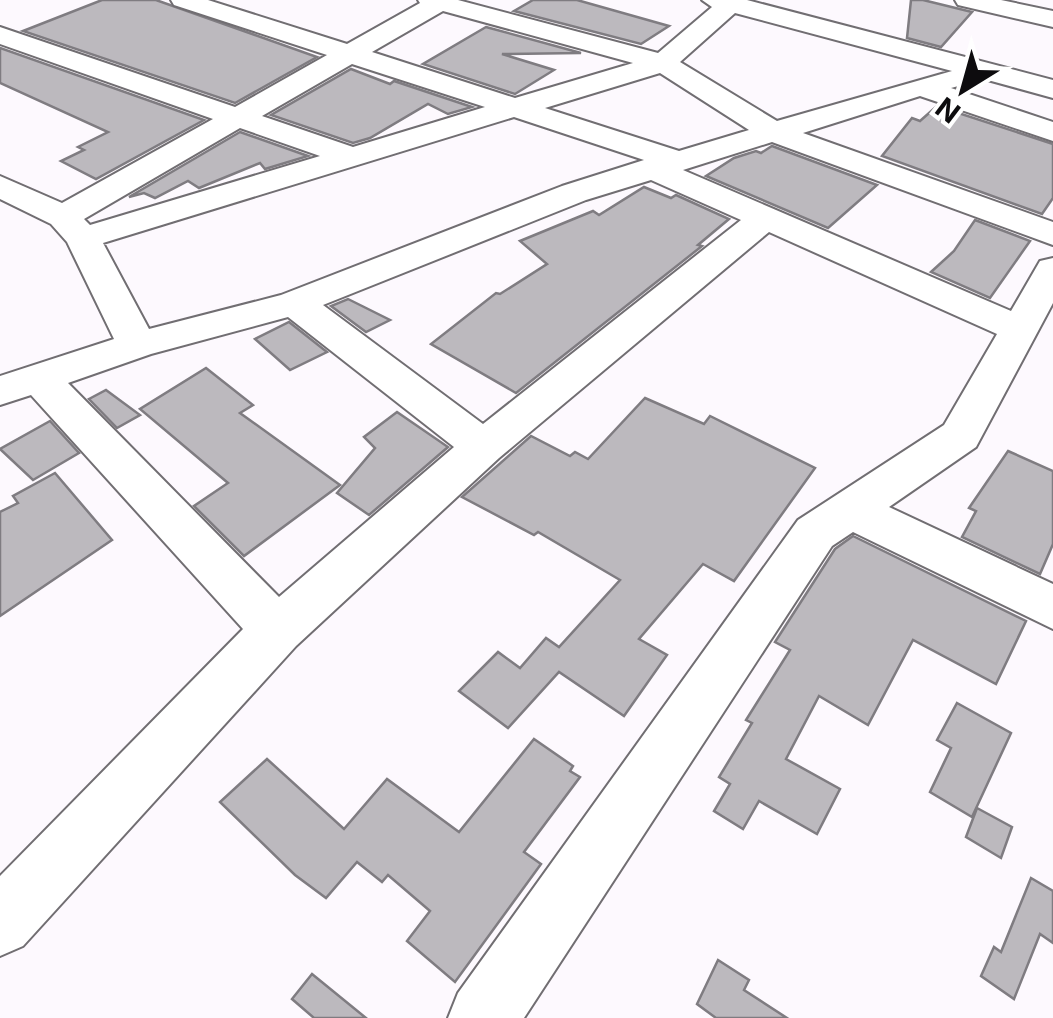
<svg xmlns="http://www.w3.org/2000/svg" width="1053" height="1018" viewBox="0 0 1053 1018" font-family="Inter,sans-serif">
<rect width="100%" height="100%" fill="#fdf9fe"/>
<g fill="#bcb9be" stroke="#7f7c81" stroke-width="2.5">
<polygon points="102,0 156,0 317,57 235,103 23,31"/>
<polygon points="533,0 577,0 669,26 641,44 514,11"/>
<polygon points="911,0 923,0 972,12 941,47 907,38"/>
<polygon points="486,27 581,53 502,54 554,70 515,94 423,64"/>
<polygon points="0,48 204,120 96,179 61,161 84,150 78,147 108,132 0,83"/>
<polygon points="351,69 390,84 394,81 472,107 448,114 428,104 370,138 353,143 271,115"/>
<polygon points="937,106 1053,144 1053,198 1042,214 882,156 912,118 920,121"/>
<polygon points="240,132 308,156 265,169 260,163 199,188 188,181 155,198 144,193 129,197"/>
<polygon points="772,146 877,185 828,228 706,176 734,158 756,151 761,153"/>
<polygon points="644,187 671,198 676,195 729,219 698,245 702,246 516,393 431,344 496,293 500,294 547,264 520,241 593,211 599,215"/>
<polygon points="975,220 1030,241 990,298 931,272 954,251"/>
<polygon points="348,299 390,320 366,332 331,306"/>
<polygon points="289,322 327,352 290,370 255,339"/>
<polygon points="206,368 253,405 240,413 340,485 244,556 194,506 228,483 140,409"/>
<polygon points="106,390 140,415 117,428 89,399"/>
<polygon points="645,398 704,424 710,416 815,468 734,581 703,564 639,639 667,655 624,716 559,672 508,728 459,691 498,652 520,668 546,638 559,647 620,580 538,532 534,535 462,497 531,436 570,456 575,452 588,459"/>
<polygon points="397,412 448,447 369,515 337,493 375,448 364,437"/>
<polygon points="50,421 79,453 33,480 0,449"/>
<polygon points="1008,451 1053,471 1053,544 1040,574 962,537 976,511 969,508"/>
<polygon points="55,473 112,540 0,616 0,512 18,503 13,496"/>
<polygon points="853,536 1026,621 996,684 913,640 868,725 819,696 786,759 840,789 817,834 759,801 743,829 714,811 730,784 719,777 752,723 746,720 790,650 775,642 835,549"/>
<polygon points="957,703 1011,733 972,817 930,792 951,748 937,740"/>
<polygon points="534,739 573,766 570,771 580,777 524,852 541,864 455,982 407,941 430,911 388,875 382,882 357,862 326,898 295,875 220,802 267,759 344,829 387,779 459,832"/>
<polygon points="977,808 1012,827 1001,858 966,837"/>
<polygon points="1031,878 1053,891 1053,943 1040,934 1014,999 981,976 994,947 1001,952"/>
<polygon points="718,960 749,980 744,990 787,1018 716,1018 697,1004"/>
<polygon points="312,974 366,1018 314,1018 292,999"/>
</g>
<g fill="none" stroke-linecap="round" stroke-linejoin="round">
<g stroke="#716e72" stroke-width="4">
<g id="minor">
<path d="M171,0H208L347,44L420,3L418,0H458L658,53L712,7L702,0H747L1053,80V98L984,79L951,88L1053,122V141L920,96L803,133L1053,222V245L772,142L683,170L1011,311L1040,261L1053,258V303L976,447L889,507L1053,584V629L853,532L832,546L524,1018H448L458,993L798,520L944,425L997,334L769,232L499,458L296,646L23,946L0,956V876L243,629L31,395L0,405V376L114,339L67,242L51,224L0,199V176L62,203L213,119L0,44V27L235,107L327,55L174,5ZM443,11L633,63L515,98L372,52ZM735,13L952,71L777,121L680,62ZM352,64L485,107L353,147L262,116ZM660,73L749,130L679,151L545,108ZM514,117L644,160L562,186L281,295L149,329L103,243ZM240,128L320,156L90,225L84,219ZM651,180L741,220L483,424L323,305L586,200ZM288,317L454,447L279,597L68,383L151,354Z"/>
<polygon points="955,0 1001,0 1053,11 1053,27 958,5"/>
</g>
</g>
<use href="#minor" fill="#fff" fill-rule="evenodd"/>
</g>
<g transform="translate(963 90) rotate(217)" stroke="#ffffff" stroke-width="8" paint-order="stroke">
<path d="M0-8L18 38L0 25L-18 38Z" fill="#0d0c0e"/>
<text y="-15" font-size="28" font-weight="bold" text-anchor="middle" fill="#0d0c0e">N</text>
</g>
</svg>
